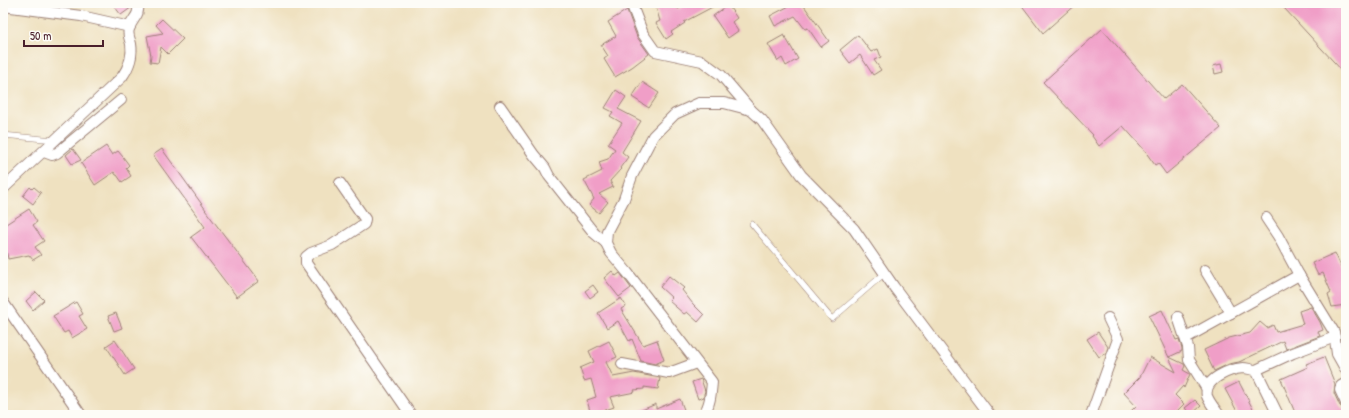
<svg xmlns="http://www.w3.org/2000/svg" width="1349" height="418" viewBox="0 0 1349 418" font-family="'Patrick Hand',sans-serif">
<rect width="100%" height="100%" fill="#fdfcf7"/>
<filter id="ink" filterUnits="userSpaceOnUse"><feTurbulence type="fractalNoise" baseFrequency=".025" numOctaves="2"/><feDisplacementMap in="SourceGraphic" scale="8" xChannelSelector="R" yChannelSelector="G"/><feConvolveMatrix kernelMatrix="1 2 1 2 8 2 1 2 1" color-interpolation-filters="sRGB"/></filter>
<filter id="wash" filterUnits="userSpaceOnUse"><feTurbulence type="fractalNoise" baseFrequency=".012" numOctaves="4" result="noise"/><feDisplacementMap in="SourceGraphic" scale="16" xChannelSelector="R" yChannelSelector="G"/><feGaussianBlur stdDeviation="0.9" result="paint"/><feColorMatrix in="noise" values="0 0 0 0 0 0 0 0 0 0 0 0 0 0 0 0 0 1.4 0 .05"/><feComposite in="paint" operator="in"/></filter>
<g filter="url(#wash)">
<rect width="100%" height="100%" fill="#efe1c0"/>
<g id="blocks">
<g fill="#f09ec7">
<polygon points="112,3 132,3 132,7 121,15"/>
<polygon points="660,3 675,3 678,9 689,3 720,3 684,22 685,23 671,32 673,34 666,39 656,23 660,21 655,4"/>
<polygon points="795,3 802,3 829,41 821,47 808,28 805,29 795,16 775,26 770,16"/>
<polygon points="1020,3 1077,3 1043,33"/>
<polygon points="1290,3 1346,3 1346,75 1284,8"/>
<polygon points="728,5 737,18 732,22 738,31 728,38 713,16"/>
<polygon points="627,10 637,37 649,54 632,67 615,77 604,59 608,56 601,45 616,36 608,22"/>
<polygon points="162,19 183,39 168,54 161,47 158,63 150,62 151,56 147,36 163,33 156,25"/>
<polygon points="1102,29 1164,99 1182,84 1221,128 1166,174 1158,163 1155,165 1147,154 1148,154 1123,126 1099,146 1092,136 1093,135 1043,82"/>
<polygon points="784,35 798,59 786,66 782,58 778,61 768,44"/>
<polygon points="858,35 871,52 878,49 881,57 874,60 881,70 873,75 860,55 850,63 840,50"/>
<polygon points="1221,64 1223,72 1215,74 1213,66"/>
<polygon points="642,82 659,93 649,108 632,97"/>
<polygon points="616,90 626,97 618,109 641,121 622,152 628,157 620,168 621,169 610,181 613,187 599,194 608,202 599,213 589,205 594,199 584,180 602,171 599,162 608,159 615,149 608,144 622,123 610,116 613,112 605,108"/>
<polygon points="106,146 112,155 118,151 123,157 129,165 126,168 131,176 122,182 117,175 116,175 114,172 95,185 81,163"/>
<polygon points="73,149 81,160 72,164 66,155"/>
<polygon points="162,149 206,210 205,210 259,281 237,297 191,237 205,227 153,155"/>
<polygon points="30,187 32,189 34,187 41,193 33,204 23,196"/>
<polygon points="29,209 37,222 33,225 44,241 35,247 41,255 33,260 29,255 8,259 3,234 3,226"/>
<polygon points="1335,253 1344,273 1346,272 1346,305 1332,307 1328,294 1331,292 1323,273 1318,275 1312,263"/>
<polygon points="612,271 616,276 620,273 631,288 619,297 604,278"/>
<polygon points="669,276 684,288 682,290 693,304 704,315 698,322 687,312 684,314 669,301 672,298 660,287"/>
<polygon points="593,285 598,292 590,298 585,291"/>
<polygon points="36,292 44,300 33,310 26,301"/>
<polygon points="621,298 626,306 621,309 643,345 657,340 664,360 655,364 641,361 632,339 629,341 618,321 607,328 598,313"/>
<polygon points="76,302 83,314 79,316 87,329 72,338 68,331 64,333 53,316"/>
<polygon points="1311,307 1320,322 1323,330 1318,332 1320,336 1286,349 1283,341 1239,362 1229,364 1214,371 1204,350 1229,338 1250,333 1260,322 1267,328 1273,325 1276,332 1303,324 1299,311"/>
<polygon points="1162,310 1176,340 1179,339 1182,348 1182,351 1169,357 1184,364 1185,366 1183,370 1190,374 1184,388 1183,386 1175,395 1184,404 1173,415 1127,415 1136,406 1124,393 1140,377 1150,357 1176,372 1149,316"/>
<polygon points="116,313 122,328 114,331 108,316"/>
<polygon points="1098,332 1108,347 1106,353 1099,357 1087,339"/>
<polygon points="115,340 134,369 125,375 106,346"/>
<polygon points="609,341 617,357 606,362 613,377 634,373 660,378 658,389 644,387 644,389 634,390 635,392 610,397 614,407 603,411 603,415 591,415 587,400 596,397 591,379 584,381 580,368 594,362 589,351"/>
<polygon points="1324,357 1335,384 1334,393 1340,406 1346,409 1346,415 1296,415 1281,379 1308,367 1306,364"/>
<polygon points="701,379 705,391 704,394 704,397 698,399 692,382"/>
<polygon points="1239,382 1256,415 1239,415 1225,389"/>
<polygon points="680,399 686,415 630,415 656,404 656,409"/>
<polygon points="1195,400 1201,406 1191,415 1185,408"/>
</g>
</g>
</g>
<g filter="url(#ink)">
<use href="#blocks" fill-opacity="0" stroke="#9c8076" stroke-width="1"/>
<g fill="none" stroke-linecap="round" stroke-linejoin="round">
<g stroke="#9c8076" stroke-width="6">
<g id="lane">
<polyline points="3,135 54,140"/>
<polyline points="752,224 832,319 885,273"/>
</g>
</g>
<g stroke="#9c8076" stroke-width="12">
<g id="street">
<polyline points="631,3 643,34 655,51 702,61 721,75 751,110"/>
<polyline points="3,6 81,16 130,27"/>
<polyline points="500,106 534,155 545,168 549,176 594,233 606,243"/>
<polyline points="44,152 52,155 57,153 121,100"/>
<polyline points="340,183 365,219 364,224 332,245 311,253 306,257 306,263 411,415"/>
<path d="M3,189L122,77C129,67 133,56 131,44C130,39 127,34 129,29C132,17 140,18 138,3"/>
<polyline points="1266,218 1278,236 1299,275 1334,332 1337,354 1346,370"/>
<polyline points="1205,270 1231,313"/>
<polyline points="3,302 81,415"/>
<polyline points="1178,317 1188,347 1189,360 1207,389"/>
<polyline points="1186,338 1299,275"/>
<polyline points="622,364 669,373 696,363"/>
<polyline points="1256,370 1293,353 1335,337"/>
<polyline points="1346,383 1341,386 1340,390 1346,403"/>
<path d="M703,415C710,406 711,394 712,382L627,272L611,253L606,243L607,231L624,199L632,176L653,136L675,114L699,103H724L751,110L762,120L801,175L854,229L894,287L990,415"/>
<polyline points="1091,415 1118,339 1108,318"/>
<path d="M1219,415C1215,409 1209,402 1207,396C1203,379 1230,369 1243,368C1247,368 1252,370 1256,370L1278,415"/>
</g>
</g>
<use href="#lane" stroke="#fff" stroke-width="5"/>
<use href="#street" stroke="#fff" stroke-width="10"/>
</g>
</g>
<rect width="1349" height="418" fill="none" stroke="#fdfcf7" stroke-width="16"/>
<path d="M24 40v6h79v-6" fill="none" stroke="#4a1f2b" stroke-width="2"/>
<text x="30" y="40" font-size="12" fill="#4a1f2b" stroke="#fdfcf7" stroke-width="3" paint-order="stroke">50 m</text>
</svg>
